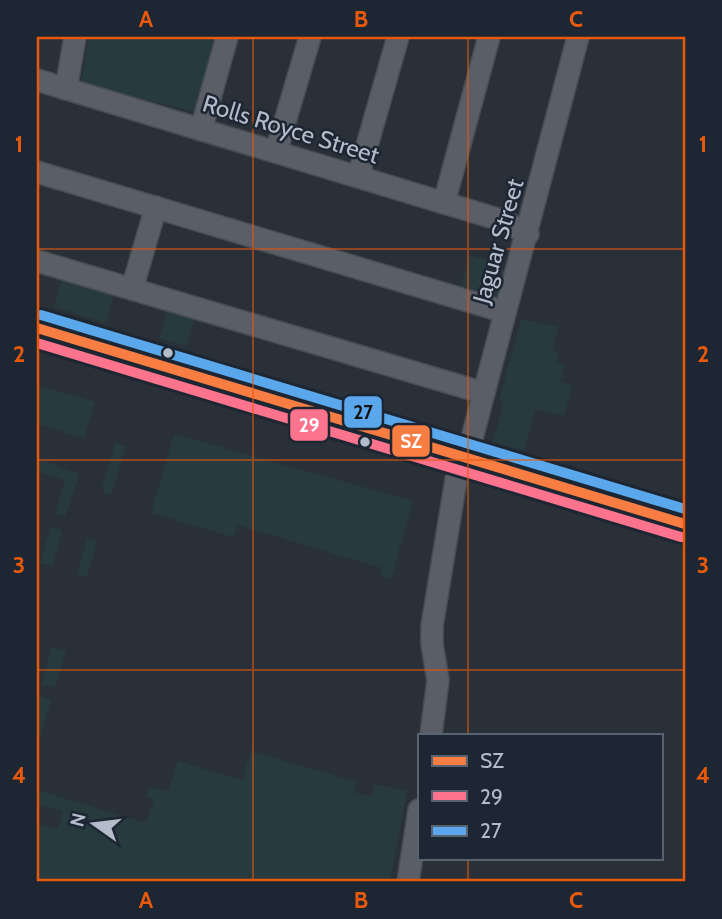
<svg xmlns="http://www.w3.org/2000/svg" width="722" height="919" viewBox="0 0 722 919" font-family="Cabin,sans-serif">
<rect width="100%" height="100%" fill="#2a3038"/>
<g fill="#273a3e">
<polygon points="89,37 215,37 195,112 81,84"/>
<polygon points="469,255 493,262 507,272 496,301 459,293"/>
<polygon points="63,275 115,290 106,323 54,307"/>
<polygon points="169,306 196,314 186,346 159,338"/>
<polygon points="521,319 558,327 552,351 559,354 557,362 565,364 560,382 572,385 564,416 535,409 524,451 493,442 504,402 499,400"/>
<polygon points="37,385 95,402 84,438 37,424"/>
<polygon points="174,434 413,501 391,579 380,575 382,568 238,525 233,537 151,513"/>
<polygon points="115,443 126,446 111,495 105,493 102,488"/>
<polygon points="37,459 77,473 78,478 65,516 55,514 65,480 37,471"/>
<polygon points="51,526 61,530 61,535 52,566 40,563"/>
<polygon points="87,539 97,542 87,577 77,574"/>
<polygon points="52,647 66,651 55,688 41,684"/>
<polygon points="37,695 51,700 40,737 37,736"/>
<polygon points="251,751 356,782 354,792 371,797 375,784 407,791 390,882 37,882 37,823 58,829 63,812 37,804 37,790 146,823 154,799 146,796 149,787 168,792 178,761 242,780"/>
</g>
<g fill="none" stroke-linecap="round" stroke-linejoin="round">
<g stroke="#484c53" stroke-width="24">
<g id="minor">
<polyline points="37,80 504,221 528,234"/>
<polyline points="66,89 75,37"/>
<polyline points="201,130 227,37"/>
<polyline points="276,152 310,37"/>
<polyline points="37,172 505,312"/>
<polyline points="358,177 398,37"/>
<polyline points="444,203 489,37"/>
<polyline points="37,261 484,393"/>
<polyline points="132,289 156,207"/>
<polyline points="431,735 438,680 432,644 432,626 456,480 462,457 472,438 578,37"/>
<polyline points="408,882 419,810"/>
</g>
</g>
<g stroke="#474c53" stroke-width="40">
<polyline id="trunk" points="37,328 685,524"/>
</g>
<use href="#minor" stroke="#5a5e66" stroke-width="21"/>
<use href="#trunk" stroke="#5b5f64" stroke-width="37"/>
<g stroke="#1d2633" stroke-width="16">
<polyline id="bus-1" points="37,328 685,524"/>
</g>
<g stroke="#1d2633" stroke-width="16">
<polyline id="bus-2" points="37,343 681,537"/>
</g>
<g stroke="#1d2633" stroke-width="16">
<polyline id="bus-3" points="41,315 685,509"/>
</g>
<use href="#bus-1" stroke="#f77d43" stroke-width="10"/>
<use href="#bus-2" stroke="#fc738d" stroke-width="10"/>
<use href="#bus-3" stroke="#5aa8eb" stroke-width="10"/>
</g>
<path fill="none" stroke="#e8590c" stroke-width="2" stroke-opacity="0.55" d="M253,37V882M468,37V735M37,249H685M37,460H685M37,670H685M468,858V882"/>
<g fill="#b4bcc9" stroke="#1d2633" stroke-width="2.5">
<circle cx="168" cy="353" r="6"/>
<circle cx="365" cy="442" r="6"/>
</g>
<g text-anchor="middle" dominant-baseline="central" stroke-width="5" stroke-linejoin="round" paint-order="stroke">
<g font-size="24" fill="#b4bcc9" stroke="#1d2633">
<text transform="translate(291 129) rotate(17)">Rolls Royce Street</text>
<text transform="translate(498 241) rotate(-74)">Jaguar Street</text>
</g>
</g>
<g stroke="#1d2633" stroke-width="2.5">
<rect x="343" y="395" width="40" height="34" rx="7" fill="#5aa8eb"/>
<rect x="289" y="408" width="40" height="34" rx="7" fill="#fc738d"/>
<rect x="391" y="424" width="40" height="34" rx="7" fill="#f77d43"/>
</g>
<g font-size="19" text-anchor="middle" font-weight="bold" fill="#fff">
<text x="309" y="432">29</text>
<text x="411" y="448">SZ</text>
</g>
<g font-size="19" text-anchor="middle" font-weight="bold" fill="#111">
<text x="363" y="419">27</text>
</g>
<rect width="722" height="919" fill="none" stroke="#1d2633" stroke-width="77"/>
<rect x="418" y="734" width="245" height="126" fill="#1d2633" stroke="#59626f" stroke-width="2"/>
<rect x="432" y="756" width="35" height="10" fill="#f77d43" stroke="#59626f" stroke-width="2"/>
<text x="480" y="768" font-size="21" fill="#b4bcc9">SZ</text>
<rect x="432" y="791" width="35" height="10" fill="#fc738d" stroke="#59626f" stroke-width="2"/>
<text x="480" y="804" font-size="21" fill="#b4bcc9">29</text>
<rect x="432" y="826" width="35" height="10" fill="#5aa8eb" stroke="#59626f" stroke-width="2"/>
<text x="480" y="838" font-size="21" fill="#b4bcc9">27</text>
<g transform="translate(94 824) rotate(284)" stroke="#1d2633" stroke-width="5" paint-order="stroke">
<path d="M0-5L12 26L0 18L-12 26Z" fill="#b4bcc9"/>
<text y="-10" font-size="19" font-weight="bold" text-anchor="middle" fill="#b4bcc9">N</text>
</g>
<rect x="38" y="38" width="646" height="842" fill="none" stroke="#e8590c" stroke-width="2.5"/>
<g font-size="23" text-anchor="middle" font-weight="bold" fill="#e8590c">
<text x="146" y="27">A</text>
<text x="361" y="27">B</text>
<text x="576" y="27">C</text>
<text x="19" y="152">1</text>
<text x="703" y="152">1</text>
<text x="19" y="362">2</text>
<text x="703" y="362">2</text>
<text x="19" y="573">3</text>
<text x="703" y="573">3</text>
<text x="19" y="783">4</text>
<text x="703" y="783">4</text>
<text x="146" y="908">A</text>
<text x="361" y="908">B</text>
<text x="576" y="908">C</text>
</g>
</svg>
